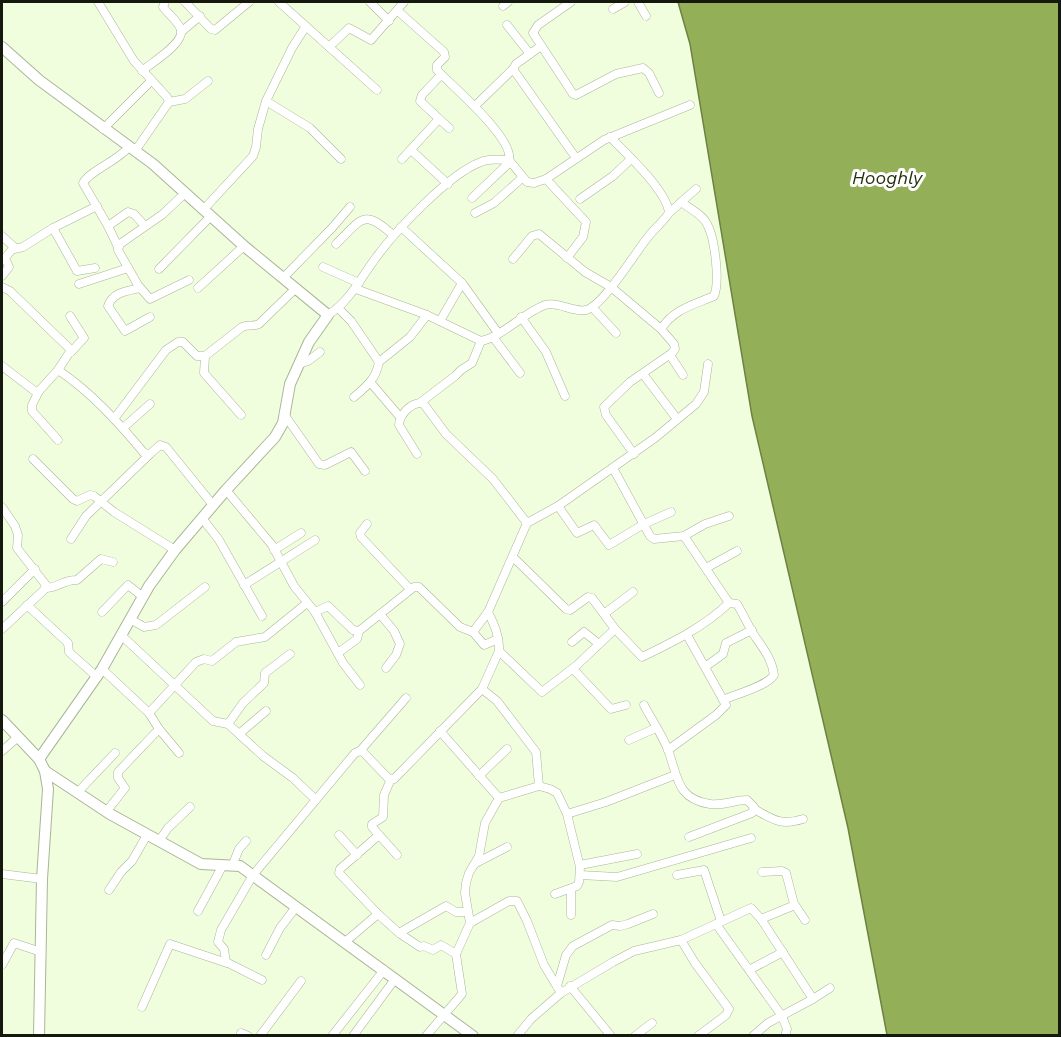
<svg xmlns="http://www.w3.org/2000/svg" width="1061" height="1037" viewBox="0 0 1061 1037" font-family="'Work Sans',sans-serif">
<rect width="100%" height="100%" fill="#f1fede"/>
<polygon fill="#93b058" stroke="#6d8242" stroke-width="1.5" points="678,2 1059,2 1059,1035 887,1035 848,828 752,416 690,44"/>
<g fill="none" stroke-linecap="round" stroke-linejoin="round">
<g stroke="#aab598" stroke-width="9">
<g id="street">
<polyline points="98,2 134,61 167,97 169,102 135,151"/>
<polyline points="185,2 211,29 215,30 249,2"/>
<polyline points="279,2 377,90"/>
<polyline points="370,2 389,21"/>
<polyline points="571,2 538,25 533,33 573,94 576,95 616,74 643,68 649,73 659,93"/>
<polyline points="638,2 646,16"/>
<polyline points="503,6 508,2"/>
<polyline points="613,9 625,2"/>
<path d="M398,11L444,52L445,57L437,65V70C452,86 514,138 509,160L527,182L534,183L546,179L604,140L690,105"/>
<polyline points="507,25 530,54"/>
<polyline points="181,32 200,16"/>
<polyline points="329,47 349,28 371,40 404,2"/>
<polyline points="513,69 516,64 541,46"/>
<path d="M142,71C151,63 184,44 181,30C179,22 168,14 163,7L165,2"/>
<polyline points="441,75 422,95 420,101 449,128"/>
<polyline points="266,101 310,128 341,159"/>
<polyline points="169,102 185,99 208,81"/>
<polyline points="475,106 513,69 576,158"/>
<polyline points="103,129 151,81"/>
<polyline points="411,150 448,184"/>
<polyline points="402,159 439,119"/>
<polyline points="546,179 586,222 583,237 567,258"/>
<polyline points="185,193 163,214 120,244 118,250 138,285 150,299 189,280"/>
<polyline points="472,198 510,162"/>
<polyline points="580,199 613,176 631,159"/>
<polyline points="204,209 253,156 256,147 258,129 266,101 292,48 306,26"/>
<polyline points="475,213 494,203 522,178"/>
<polyline points="669,213 696,189"/>
<polyline points="108,226 128,212 134,214 145,226"/>
<polyline points="401,227 462,283 498,333"/>
<polyline points="53,228 97,206"/>
<polyline points="2,236 14,247 5,258 9,267 2,276"/>
<path d="M336,244C362,219 363,208 393,235"/>
<path d="M118,247L108,226L83,183C91,170 116,162 129,147"/>
<polyline points="14,249 23,247 53,228 77,271 95,268"/>
<polyline points="513,259 532,236 539,234 585,272 611,287 661,329 674,344 675,349 672,353 630,382 604,407 606,415 634,454"/>
<polyline points="323,267 359,283"/>
<polyline points="159,269 211,216"/>
<polyline points="284,277 332,228 350,207"/>
<polyline points="79,284 128,268"/>
<polyline points="2,287 10,291 71,350 58,370 39,391 36,392 2,366"/>
<path d="M140,288C127,291 113,292 108,306L125,331L150,317"/>
<polyline points="198,288 244,246"/>
<path d="M356,289L427,315L481,341C502,337 523,313 545,305C559,301 573,313 586,310C603,306 635,253 648,237C654,229 663,222 669,213C667,191 626,153 610,137"/>
<polyline points="592,307 616,333"/>
<polyline points="338,308 351,321 379,362"/>
<path d="M328,315C350,301 360,279 375,259C395,231 450,173 481,162C490,158 499,160 509,160"/>
<polyline points="70,316 84,338 71,352"/>
<polyline points="521,317 546,352 565,396"/>
<polyline points="440,321 462,283"/>
<path d="M661,329C674,309 693,305 714,296C720,282 715,238 707,224C703,215 689,208 681,202"/>
<polyline points="493,337 520,373"/>
<polyline points="670,355 683,375"/>
<polyline points="205,356 204,373 241,415"/>
<polyline points="299,364 308,361 320,352"/>
<path d="M58,370C91,392 119,423 144,453L150,454L160,445L166,447L213,505"/>
<polyline points="643,374 677,419"/>
<polyline points="370,382 400,417"/>
<polyline points="39,391 32,405 32,411 58,440"/>
<path d="M354,397C367,386 376,379 379,362L410,337L427,315"/>
<polyline points="421,402 455,376 461,370 472,363 481,341"/>
<polyline points="284,414 319,464 325,465 351,452 365,471"/>
<path d="M114,419L166,350L178,342H183L197,356H205L242,327C248,324 253,327 259,324L296,288"/>
<polyline points="123,428 150,404"/>
<path d="M417,454L399,425C400,413 412,402 423,403L446,434L493,479L527,523"/>
<polyline points="33,459 73,499 77,501 90,495 94,496 114,512 175,550"/>
<polyline points="613,468 650,536 654,539 684,536 705,524 729,516"/>
<polyline points="226,490 272,545 294,586 315,612 343,663 360,685"/>
<polyline points="558,506 655,438 696,404 704,392 708,364"/>
<polyline points="2,507 15,526 18,535 17,548 46,585 46,588 2,629"/>
<polyline points="202,518 219,540 262,616"/>
<polyline points="367,524 360,533 361,537 410,589"/>
<polyline points="71,539 86,516 150,454"/>
<polyline points="274,550 301,533"/>
<path d="M513,557L566,609L570,610L588,597L592,598L615,629L642,657C673,642 704,627 729,603L684,536"/>
<polyline points="706,568 737,551"/>
<polyline points="244,585 315,540"/>
<path d="M45,588C58,588 65,579 77,580L101,559L113,562"/>
<polyline points="2,602 35,569"/>
<polyline points="27,605 68,643 69,652 97,677"/>
<polyline points="102,612 128,585 143,597"/>
<polyline points="315,612 328,606 353,630 359,631 414,587 419,587 460,627 473,632 488,612"/>
<polyline points="380,614 394,631 400,644 396,655 386,668"/>
<polyline points="604,614 633,592"/>
<polyline points="130,619 144,627 156,625 205,587"/>
<polyline points="473,632 484,645 498,639"/>
<polyline points="121,635 213,721 228,724 263,756 293,778 316,800"/>
<polyline points="572,642 584,632 599,644"/>
<polyline points="499,651 542,692 577,665 615,629"/>
<polyline points="338,653 357,639 359,631"/>
<polyline points="705,667 723,654 726,643 752,630"/>
<polyline points="102,669 149,713 159,729 179,753"/>
<polyline points="573,669 611,709 626,705"/>
<polyline points="482,689 497,701 536,752 539,786"/>
<path d="M723,700C737,694 767,686 774,675C772,659 763,648 754,635C748,625 743,614 737,604L729,603"/>
<path d="M644,705C651,719 662,734 668,750C678,776 676,799 710,804C723,806 734,800 747,800L754,807L752,813L689,837"/>
<polyline points="149,713 196,662 204,659 212,661 236,642 265,637 307,603"/>
<polyline points="228,724 243,703 264,683 265,673 290,654"/>
<polyline points="440,731 499,798"/>
<polyline points="239,734 266,711"/>
<polyline points="629,740 656,728"/>
<polyline points="668,750 716,715 726,705 687,635"/>
<polyline points="2,751 18,737"/>
<polyline points="360,751 406,698"/>
<polyline points="479,776 507,749"/>
<polyline points="391,779 384,795 383,817 372,824 372,827 397,855"/>
<polyline points="77,793 115,753"/>
<path d="M754,809C774,820 781,826 803,819"/>
<polyline points="106,812 125,788 118,778 118,772 159,729"/>
<polyline points="567,814 606,802 675,775"/>
<polyline points="339,835 357,855"/>
<polyline points="379,835 340,869 339,873 378,914 399,933 420,947 424,946 433,950 441,945 456,954"/>
<polyline points="159,841 168,828 190,807"/>
<polyline points="476,863 507,847"/>
<polyline points="580,865 637,854"/>
<polyline points="232,866 239,849 246,841"/>
<polyline points="762,872 782,871 786,873 794,904"/>
<polyline points="2,874 42,879"/>
<polyline points="580,875 617,877 751,838"/>
<polyline points="677,875 704,870 721,921"/>
<polyline points="109,890 121,872 132,861 147,835"/>
<polyline points="198,911 223,865"/>
<polyline points="571,915 571,889"/>
<polyline points="470,923 465,893 466,883 469,873 479,856 485,823 499,798 539,786 550,789 557,793 567,814 580,867 579,882 577,886 555,894"/>
<polyline points="716,924 782,1016 787,1029 785,1036"/>
<polyline points="399,933 446,906 456,912 467,912"/>
<polyline points="681,940 695,963 729,1009 726,1015 698,1036"/>
<polyline points="345,942 378,914"/>
<polyline points="266,955 280,928 296,907"/>
<polyline points="2,965 14,943 41,952"/>
<polyline points="749,970 783,952"/>
<path d="M262,980L226,962L224,949L218,942L221,930L253,875L355,753L360,751L363,752L388,778L394,779L482,689L499,651C500,637 494,624 488,612L527,523L558,506L577,533L594,525L609,545L644,524L671,512"/>
<polyline points="557,986 566,955 573,946 612,925 620,926 628,924 653,914"/>
<polyline points="570,986 611,1036"/>
<polyline points="813,999 830,988"/>
<polyline points="142,1007 170,944 227,963"/>
<polyline points="241,1033 248,1036"/>
<polyline points="260,1036 301,981"/>
<polyline points="332,1036 384,970"/>
<polyline points="353,1036 395,979"/>
<polyline points="426,1036 462,994 456,954 470,923 509,901 517,901 527,921 544,965 561,993"/>
<polyline points="517,1036 531,1019 561,993 613,962 634,951 681,940 751,908 761,919 795,905 805,920"/>
<polyline points="635,1036 652,1023"/>
<polyline points="753,1036 768,1023 813,999 761,919"/>
</g>
</g>
<g stroke="#aab598" stroke-width="12">
<g id="secondary">
<polyline points="2,47 39,80 153,164 244,246 328,315 309,342 290,384 283,423 275,437 226,490 175,550 149,586 102,669 39,759"/>
<polyline points="2,720 39,759 45,771 48,789 42,879 39,1036"/>
<polyline points="45,771 110,814 201,864 240,866 473,1036"/>
</g>
</g>
<use href="#street" stroke="#fff" stroke-width="8"/>
<use href="#secondary" stroke="#fff" stroke-width="10"/>
</g>
<g text-anchor="middle" dominant-baseline="central" stroke-width="6" stroke-linejoin="round" paint-order="stroke">
<g font-size="18" font-style="italic" fill="#25310b" stroke="#fff">
<text x="887" y="177">Hooghly</text>
</g>
</g>
<rect width="1061" height="1037" fill="none" stroke="#14180d" stroke-width="6"/>
</svg>
